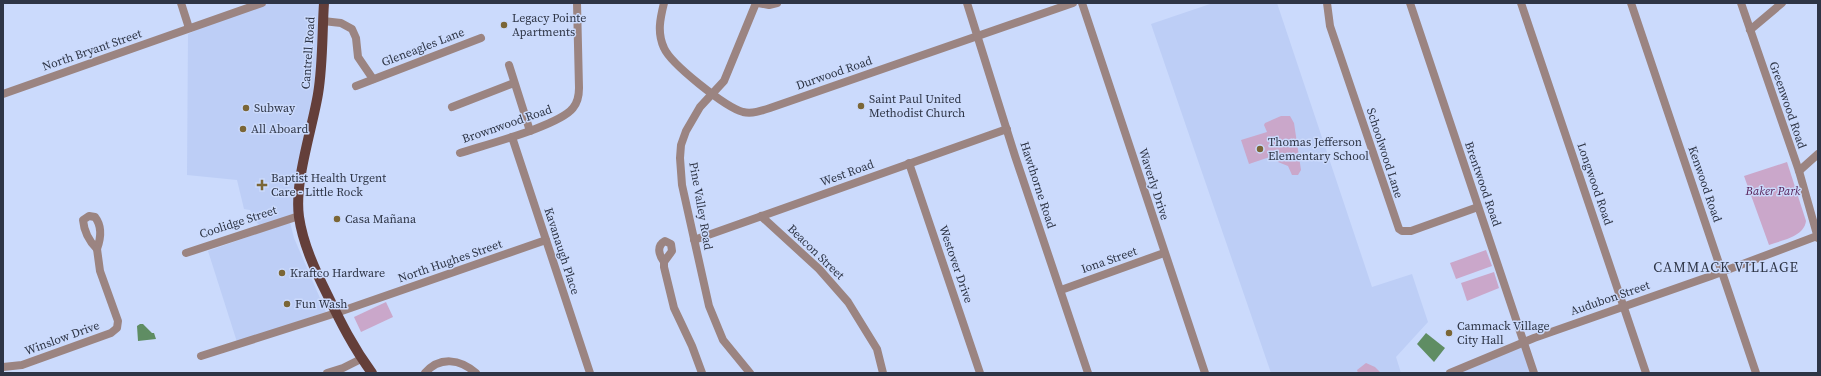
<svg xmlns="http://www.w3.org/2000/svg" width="1821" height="376" viewBox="0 0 1821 376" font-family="'Source Serif 4',serif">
<rect width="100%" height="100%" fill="#cbdafc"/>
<g fill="#bdcef6">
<polygon points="262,3 324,3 299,216 261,227 257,223 250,210 244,209 237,180 187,175 188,34 230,14"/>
<polygon points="1213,3 1277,3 1372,287 1412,274 1428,322 1396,357 1401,373 1271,373 1151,24"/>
<polygon points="290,222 294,238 326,312 237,342 208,251"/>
<polygon points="1524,342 1534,373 1450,373"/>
</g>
<g fill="#caa7ca">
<polygon points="1281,116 1290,116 1294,123 1301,170 1298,175 1292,175 1288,166 1278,162 1276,155 1249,164 1241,140 1267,132 1264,125 1265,123"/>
<path d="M1787,162L1806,221C1804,237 1782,240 1769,245L1744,176Z"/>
<polygon points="1486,250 1492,266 1456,279 1450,263"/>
<polygon points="1494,272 1499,288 1467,301 1461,283"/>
<polygon points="386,302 393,317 361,332 354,317"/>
<polygon points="1366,363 1375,367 1381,373 1358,373 1357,370"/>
</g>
<g fill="#5f8d63">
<polygon points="140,324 143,324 152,333 154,333 156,339 138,341 137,326"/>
<polygon points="1426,333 1445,348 1434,362 1417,344"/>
</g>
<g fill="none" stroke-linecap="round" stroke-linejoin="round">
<g stroke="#9b8481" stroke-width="8">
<polyline points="181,3 189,28"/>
<path d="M664,3C660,19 657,33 664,48C671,64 725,107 743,112C752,114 761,111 770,108L1073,3"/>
<polyline points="758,3 769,5 777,3"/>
<polyline points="967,3 1015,156 1088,373"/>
<polyline points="1082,3 1205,373"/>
<polyline points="1327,3 1330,26 1399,229 1402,231 1411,231 1478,207"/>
<polyline points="1410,3 1534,373"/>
<polyline points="1521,3 1646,373"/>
<polyline points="1631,3 1756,373"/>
<polyline points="1741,3 1799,171 1818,238"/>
<polyline points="323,21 341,23 352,29 356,38 358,57 373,79"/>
<polyline points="1750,30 1782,3"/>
<polyline points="509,65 530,131"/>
<polyline points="356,86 481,38"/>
<polyline points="3,94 262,3"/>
<polyline points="452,107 514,83"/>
<polyline points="512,137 590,373"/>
<path d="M460,153C484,145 559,126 573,108C578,102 579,95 579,88L577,3"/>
<polyline points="909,163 980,373"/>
<polyline points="1799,171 1818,154"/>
<path d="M89,216L95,217C102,226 101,238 97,249C89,241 84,231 83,220Z"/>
<polyline points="761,216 819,269 848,302 877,349 883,373"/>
<polyline points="694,240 1007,129"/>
<path d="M665,241L671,244L672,251L664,262C659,255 656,246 665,241Z"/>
<polyline points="186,253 299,216"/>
<polyline points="664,262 664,267 674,308 692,346 702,373"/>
<polyline points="1061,290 1164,253"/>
<polyline points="201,356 336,313 546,240"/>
<polyline points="3,367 22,365 111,333 117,328 118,321 100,271 97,249"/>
<polyline points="327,373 343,368 361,359"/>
<path d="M425,373C440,356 460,359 476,373"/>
<polyline points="750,373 723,340 709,306 682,185 680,158 681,145 686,131 700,107 724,81 756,3"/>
<polyline points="1450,373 1534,338 1711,276 1817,236"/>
</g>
<path stroke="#643f3a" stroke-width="10" d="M324,3C322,33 323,64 318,94C312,130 294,182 299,217C303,244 315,270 327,294C341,323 353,347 372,373"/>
</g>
<g fill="#7b6636" stroke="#cbdafc" stroke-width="1.5">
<circle cx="504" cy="25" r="4"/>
<circle cx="861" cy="106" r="4"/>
<circle cx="246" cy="108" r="4"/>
<circle cx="243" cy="129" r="4"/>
<circle cx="1260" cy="149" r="4"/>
<path d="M260 179h4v4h4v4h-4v4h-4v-4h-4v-4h4z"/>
<circle cx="337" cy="219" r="4"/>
<circle cx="282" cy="273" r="4"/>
<circle cx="287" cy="304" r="4"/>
<circle cx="1449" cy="333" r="4"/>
</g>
<g text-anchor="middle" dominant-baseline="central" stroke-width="3" stroke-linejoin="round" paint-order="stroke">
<g font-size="12" fill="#2e3546" stroke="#cbdafc" text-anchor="start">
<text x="512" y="18">Legacy Pointe<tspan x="512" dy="14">Apartments</tspan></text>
<text x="869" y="99">Saint Paul United<tspan x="869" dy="14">Methodist Church</tspan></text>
<text x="254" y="108">Subway</text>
<text x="251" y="129">All Aboard</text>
<text x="1268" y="142">Thomas Jefferson<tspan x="1268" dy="14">Elementary School</tspan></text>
<text x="271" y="178">Baptist Health Urgent<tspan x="271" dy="14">Care - Little Rock</tspan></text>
<text x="345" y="219">Casa Mañana</text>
<text x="290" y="273">Kraftco Hardware</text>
<text x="295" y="304">Fun Wash</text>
<text x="1457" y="326">Cammack Village<tspan x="1457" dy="14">City Hall</tspan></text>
</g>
<g font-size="12" fill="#2e3546" stroke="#cbdafc">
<text transform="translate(423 47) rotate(-21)">Gleneagles Lane</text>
<text transform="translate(92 50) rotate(-19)">North Bryant Street</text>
<text transform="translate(308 53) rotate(-86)">Cantrell Road</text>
<text transform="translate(834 73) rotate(-19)">Durwood Road</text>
<text transform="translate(1788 105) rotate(71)">Greenwood Road</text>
<text transform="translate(507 124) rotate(-19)">Brownwood Road</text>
<text transform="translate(1385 153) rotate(72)">Schoolwood Lane</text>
<text transform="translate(847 173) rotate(-20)">West Road</text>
<text transform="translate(1154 184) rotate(72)">Waverly Drive</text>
<text transform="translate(1483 184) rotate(71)">Brentwood Road</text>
<text transform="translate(1595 184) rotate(71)">Longwood Road</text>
<text transform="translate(1705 184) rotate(71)">Kenwood Road</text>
<text transform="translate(1038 185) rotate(72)">Hawthorne Road</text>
<text transform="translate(701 206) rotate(80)">Pine Valley Road</text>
<text transform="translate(238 222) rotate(-18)">Coolidge Street</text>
<text transform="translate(562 251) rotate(72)">Kavanaugh Place</text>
<text transform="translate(816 252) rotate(44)">Beacon Street</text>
<text transform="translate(1109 260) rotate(-19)">Iona Street</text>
<text transform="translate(450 261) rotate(-19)">North Hughes Street</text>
<text transform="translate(956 264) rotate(71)">Westover Drive</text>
<text transform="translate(1610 298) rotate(-19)">Audubon Street</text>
<text transform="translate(62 338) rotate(-20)">Winslow Drive</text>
</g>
<g font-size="12" font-style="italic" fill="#562058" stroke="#cbdafc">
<text x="1773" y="191">Baker Park</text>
</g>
<g font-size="14" letter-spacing="1" fill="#2e3546" stroke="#cbdafc">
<text x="1726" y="267">CAMMACK VILLAGE</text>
</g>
</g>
<rect width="1821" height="376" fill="none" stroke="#2e3546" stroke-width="8"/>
</svg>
